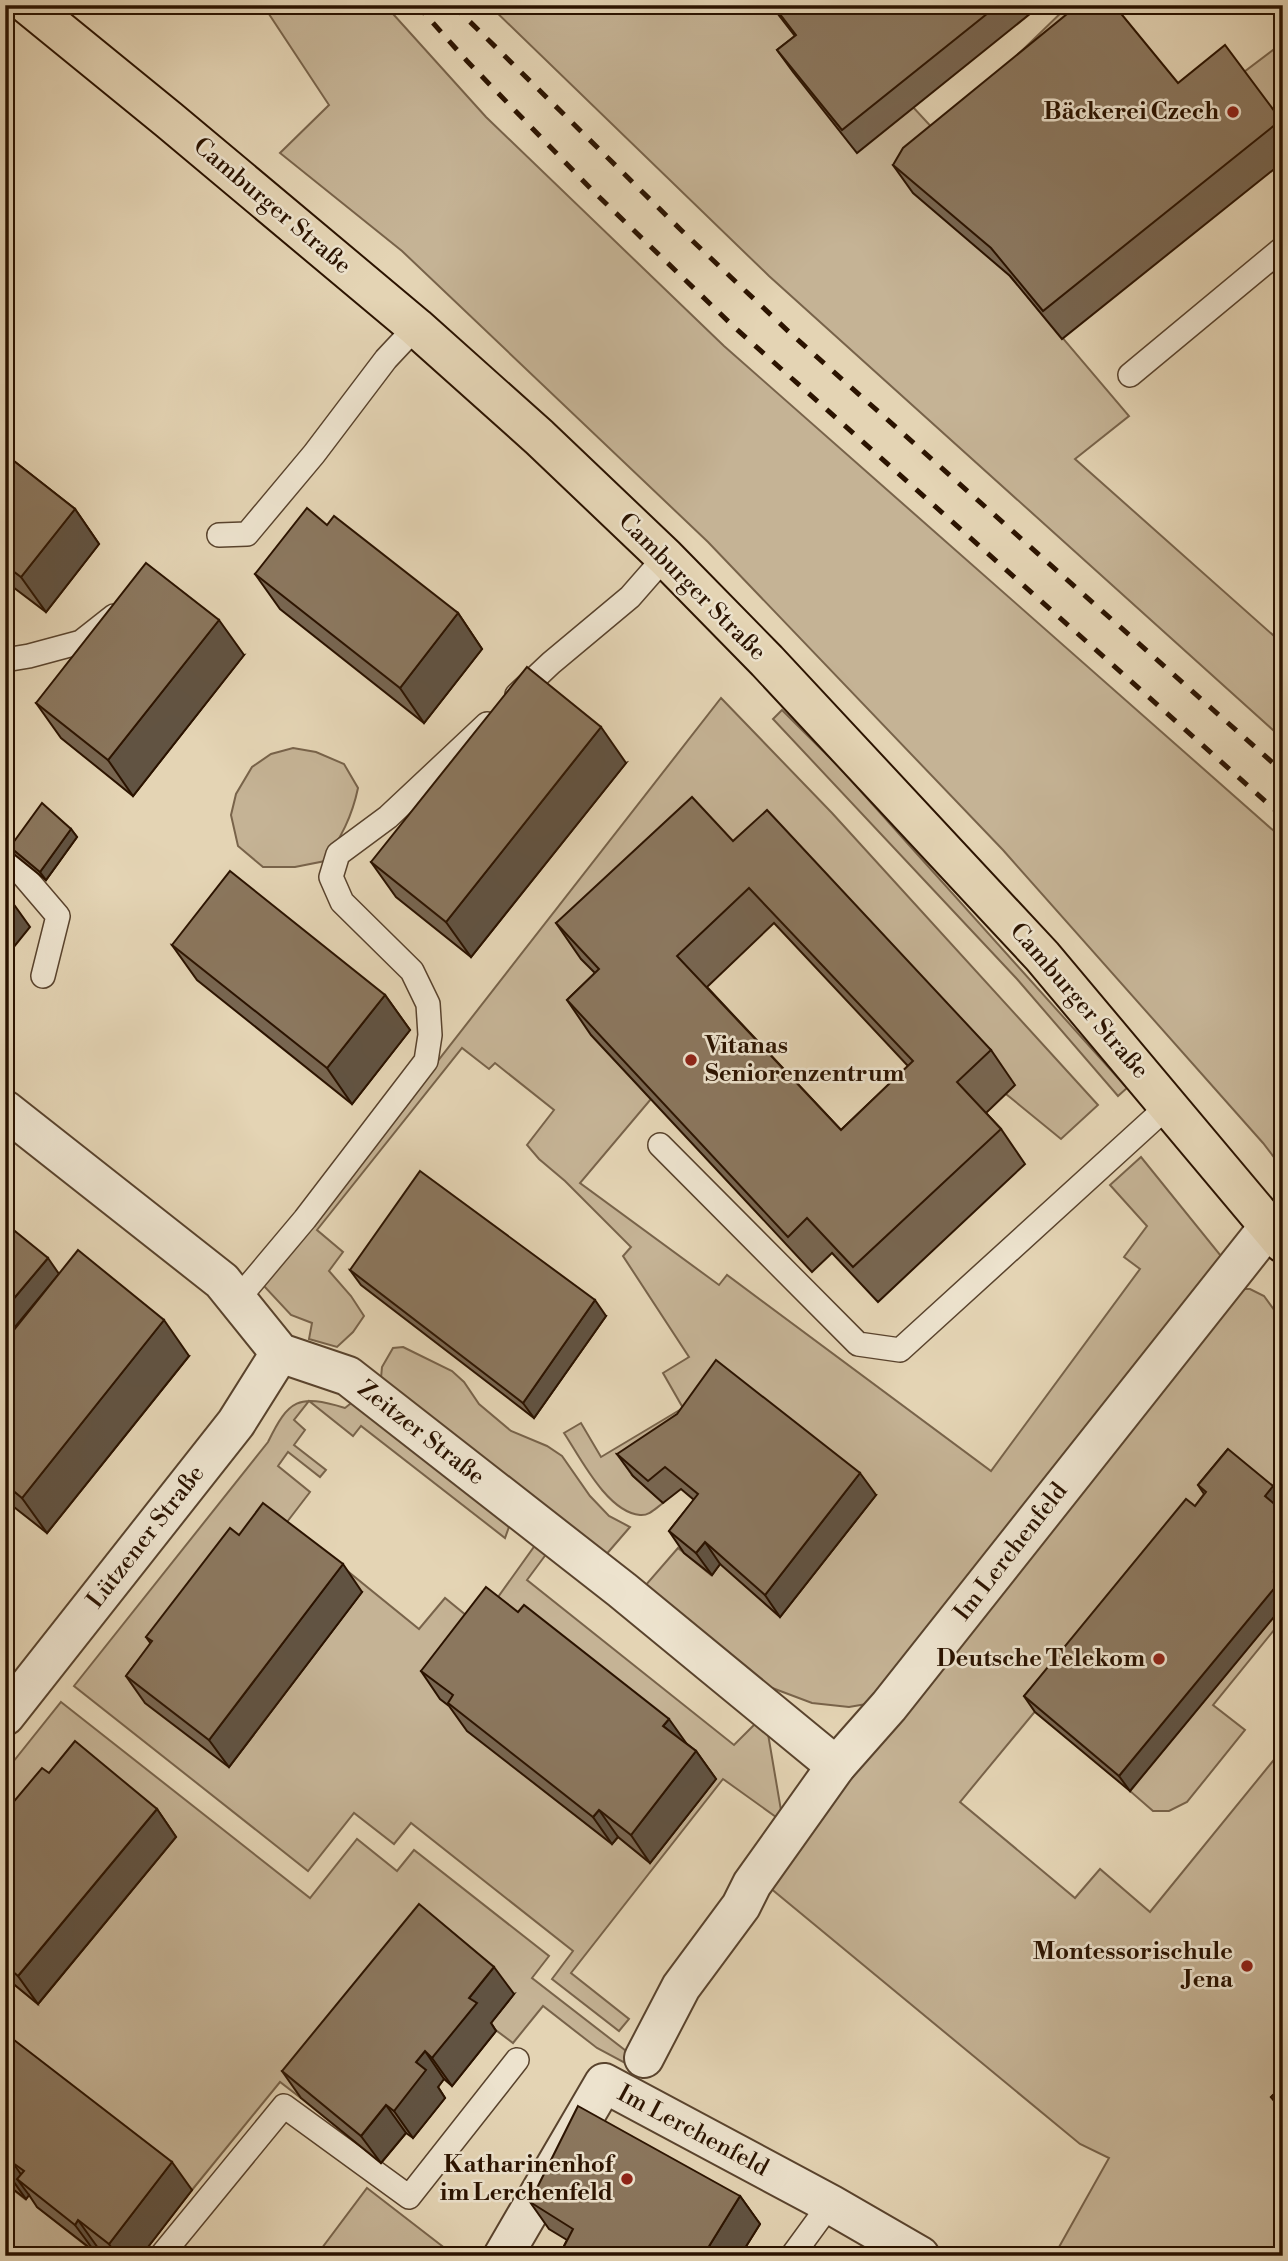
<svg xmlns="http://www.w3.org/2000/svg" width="1288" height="2261" viewBox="0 0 1288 2261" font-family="'Libre Bodoni',serif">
<rect width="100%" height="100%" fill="#e4d4b4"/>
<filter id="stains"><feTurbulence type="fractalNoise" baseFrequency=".00286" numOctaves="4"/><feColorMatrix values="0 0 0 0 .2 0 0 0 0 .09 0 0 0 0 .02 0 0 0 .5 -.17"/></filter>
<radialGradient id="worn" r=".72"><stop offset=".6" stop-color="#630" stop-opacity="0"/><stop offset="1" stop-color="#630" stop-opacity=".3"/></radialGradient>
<g fill="#c5b395" stroke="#78634a" stroke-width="2" fill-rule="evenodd">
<polygon points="263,5 385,5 486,117 724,346 1283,839 1283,1169 1263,1143 1003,850 708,542 402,251 280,153 329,105"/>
<polygon points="489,5 771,5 811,57 913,107 937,133 1069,5 1112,5 1010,276 1129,416 1075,459 1283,644 1283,739 769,276"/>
<polygon points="1281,44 1283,45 1283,124 1244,72"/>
<path d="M721,698L832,813L1098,1105L1061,1139L1006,1094L792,845L592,1035L651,1099L580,1183L719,1285L727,1275L991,1471L1140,1269L1124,1257L1147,1226L1110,1185L1141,1157L1221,1256L878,1702L849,1707L812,1703L767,1686L644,1587L678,1548L711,1575L720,1564L876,1495L633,1476L663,1503C656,1508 649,1516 640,1515C607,1512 580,1457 564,1433L581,1423L601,1457L683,1408L663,1373L689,1357L623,1256L631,1247L565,1181L539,1159L527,1145L554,1110L495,1063L489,1069L462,1048L317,1230L343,1252L329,1271L351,1296L364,1316L353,1332L337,1347L309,1339L312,1323L291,1315L263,1285Z"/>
<polygon points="782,710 840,768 1127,1088 1118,1096 1017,979 773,719"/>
<path d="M293,748L316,752L344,764L358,788C352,817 341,837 325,861L295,867H263L238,846L231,815L236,794L252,767L271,754Z"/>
<polygon points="1240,1289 1250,1289 1264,1296 1283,1322 1283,1501 1239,1465 960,1802 1075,1898 1100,1869 1150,1912 1277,1756 1283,1760 1283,2256 1054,2256 1109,2158 1080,2144 769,1887 769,1880"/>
<polygon points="403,1347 452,1371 464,1382 479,1404 511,1431 547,1446 562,1456 590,1496 609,1516 630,1527 604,1557 381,1378 382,1367 393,1348"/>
<path d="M355,1400L510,1524L505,1538L361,1426L353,1436L309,1401L294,1420L305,1430L294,1445L326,1470L320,1477L288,1452L278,1466L310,1492L287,1522L419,1629L445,1598L478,1625L536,1544L547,1553L527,1580L734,1745L759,1720L767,1728L783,1822L723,1779L571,1973L629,2019L619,2031L552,1979L573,1951L411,1823L394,1844L354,1813L308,1871L74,1686L268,1442C289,1399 298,1394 345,1408ZM473,1723L715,1779L650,1862Z"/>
<polygon points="1283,1606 1283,1619 1213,1705 1245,1730 1187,1802 1169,1811 1153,1811 1130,1791"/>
<polygon points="61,1702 310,1898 357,1839 397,1871 414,1850 549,1956 532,1978 630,2054 625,2063 597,2048 543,2006 513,2043 489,2025 513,1995 301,2098 280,2082 192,2190 20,2057 5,2076 5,1977 38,2004 5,1864 5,1772"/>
<polygon points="5,2183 25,2199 32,2190 37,2207 94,2252 98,2248 108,2256 5,2256"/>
<polygon points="367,2188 455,2256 316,2256"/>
</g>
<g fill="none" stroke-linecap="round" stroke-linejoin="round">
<g stroke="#59432d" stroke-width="26">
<g id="lane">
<polyline points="1130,375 1283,248"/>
<polyline points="219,535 247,534 314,454 386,359 416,327"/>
<polyline points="5,660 29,656 81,642 114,616"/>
<polyline points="517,695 551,663 630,597 665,557"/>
<polyline points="5,854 58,916 43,976"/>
<polyline points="660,1145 858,1344 900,1350 1169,1105"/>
<polyline points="237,1300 305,1219 426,1061 430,1035 428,1004 412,971 342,902 331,877 338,854 388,817 487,724"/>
<polyline points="161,2256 284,2106 409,2197 517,2060"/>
<polyline points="792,2256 830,2204"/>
</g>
</g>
<g stroke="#59432d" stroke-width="42">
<g id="street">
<polyline points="5,1110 222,1281 280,1353 348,1376 622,1590 836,1766"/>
<polyline points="5,1716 236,1423 280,1353"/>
<polyline points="644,2058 681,1987 741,1906 752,1884 836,1766 889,1706 1270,1225"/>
<polyline points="503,2256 604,2083 830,2204 920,2256"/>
</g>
</g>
<g stroke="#2b1300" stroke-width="42">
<polyline id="primary" points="28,5 169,120 416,327 539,437 665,557 767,661 1042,956 1283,1243"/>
</g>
<use href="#lane" stroke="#ede3ce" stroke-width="23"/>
<use href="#street" stroke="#ede3ce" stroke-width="38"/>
<use href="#primary" stroke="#e4d4b4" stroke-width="38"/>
<g stroke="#2b1300" stroke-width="5" stroke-dasharray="12 12" stroke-linecap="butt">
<polyline points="417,5 467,61 594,192 732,325 1283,817"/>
<polyline points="453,5 681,230 789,332 1283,772"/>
</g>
</g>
<g fill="#786651" stroke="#2b1300" stroke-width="2" fill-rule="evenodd">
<polygon points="185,5 198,5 189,11"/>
<polygon points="771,5 1041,5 857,153 793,72 777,50 795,36"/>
<polygon points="1178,83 1281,120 1283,123 1283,162 1062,339 1010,276 913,193 893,165"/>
<polygon points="5,454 75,509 99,544 46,612 5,581"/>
<polygon points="327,525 458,613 482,649 424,723 280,609 255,574"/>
<polygon points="244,655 133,796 61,738 36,703"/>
<polygon points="626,763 471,957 396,897 371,862"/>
<polygon points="71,829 77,837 46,880 15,855 10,847"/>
<path d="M733,841L991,1050L1015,1085L986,1113L1001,1129L1025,1164L878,1302L832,1253L812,1272L591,1035L567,1000L595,973L581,959L556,923ZM774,923L908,1066L841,1130L707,987Z"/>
<polygon points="172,945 385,995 410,1030 352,1104 197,980"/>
<polygon points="5,1223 59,1274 15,1327 5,1318"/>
<polygon points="350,1270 606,1316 534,1418 361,1285"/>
<polygon points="5,1341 189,1356 47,1533 5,1500"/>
<polygon points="1228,1449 1130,1791 1035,1712 1024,1696 1195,1506 1204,1494 1198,1485"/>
<polygon points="617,1454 876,1495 780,1617 720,1564 712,1575 684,1553 669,1531 694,1500 681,1489 663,1503 633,1476"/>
<polygon points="239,1535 362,1592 229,1767 145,1703 126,1676 151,1644 146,1637"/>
<polygon points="518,1612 696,1751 716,1779 650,1863 618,1837 612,1844 467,1731 449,1706 440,1699 421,1671"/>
<polygon points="49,1773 157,1809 176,1837 38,2004 5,1977 5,1812"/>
<polygon points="514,1994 491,2023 496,2031 452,2086 444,2079 438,2087 445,2098 413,2138 406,2133 381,2163 301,2098 282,2071"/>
<polygon points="5,2033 192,2190 141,2256 108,2256 98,2248 95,2252 37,2207 29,2195 26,2199 5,2183"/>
<polygon points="1283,2086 1283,2113 1271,2097"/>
<polygon points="740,2196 760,2224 740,2256 559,2256 567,2240 549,2229 530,2202"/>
</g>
<g fill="#615342" stroke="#2b1300" stroke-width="2">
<polygon points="75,509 99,544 46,612 21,577"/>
<polygon points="458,613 482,649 424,723 400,688"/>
<polygon points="219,620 244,655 133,796 108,760"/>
<polygon points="601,727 626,763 471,957 446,922"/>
<polygon points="71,829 77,837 46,880 40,872"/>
<polygon points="5,892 30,927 5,958"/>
<polygon points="385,995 410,1030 352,1104 327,1068"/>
<polygon points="48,1258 59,1274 15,1327 5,1313 5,1309"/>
<polygon points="595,1300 606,1316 534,1418 523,1403"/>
<polygon points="164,1320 189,1356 47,1533 22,1498"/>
<polygon points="860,1473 876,1495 780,1617 765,1595"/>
<polygon points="1273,1486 1283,1501 1283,1503 1276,1512 1265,1496"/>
<polygon points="705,1542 720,1564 712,1575 696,1553"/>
<polygon points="1283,1561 1283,1606 1130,1791 1119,1776"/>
<polygon points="343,1564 362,1592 229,1767 209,1740"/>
<polygon points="669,1719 689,1747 663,1726"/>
<polygon points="696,1751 716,1779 650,1863 631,1835"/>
<polygon points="157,1809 176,1837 38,2004 18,1976"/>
<polygon points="599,1810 618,1837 612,1844 593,1817"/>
<polygon points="494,1967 514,1994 491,2023 496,2031 452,2086 432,2058 469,1998"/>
<polygon points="425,2051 444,2079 438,2087 445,2098 413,2138 394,2111 416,2062"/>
<polygon points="386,2105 406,2133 381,2163 361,2136"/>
<polygon points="172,2162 192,2190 141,2256 117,2256 109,2244"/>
<polygon points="13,2163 32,2190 17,2179 29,2195 26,2199 6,2171"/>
<polygon points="740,2196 760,2224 740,2256 703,2256"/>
<polygon points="78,2220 98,2248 95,2252 75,2225"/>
</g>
<g fill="#8b775e" stroke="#2b1300" stroke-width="2" fill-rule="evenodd">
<polygon points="773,5 998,5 842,130 777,50 796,35"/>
<polygon points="1078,5 1114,5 1178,83 1225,45 1281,120 1043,311 991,248 893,165 903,148"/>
<polygon points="5,454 75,509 21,577 5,565"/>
<polygon points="307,508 327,525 334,516 458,613 400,688 255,574"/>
<polygon points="146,563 219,620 108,760 36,703"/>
<polygon points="527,667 601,727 446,922 371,862"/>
<path d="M692,797L733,841L767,810L991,1050L957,1082L1001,1129L853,1267L807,1218L788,1237L567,1000L599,969L556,923ZM749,888L913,1061L841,1130L677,956Z"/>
<polygon points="42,803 71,829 40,872 10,847"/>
<polygon points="230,871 385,995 327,1068 172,945"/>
<polygon points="420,1171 595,1300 523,1403 350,1270"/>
<polygon points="5,1223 48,1258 5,1309"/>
<polygon points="78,1250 164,1320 22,1498 5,1484 5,1341"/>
<polygon points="716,1360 860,1473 765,1595 705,1542 696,1553 669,1531 698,1494 665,1467 648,1481 617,1454 677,1414"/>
<polygon points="1228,1449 1273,1486 1265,1496 1279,1508 1283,1503 1283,1561 1274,1572 1282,1579 1119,1776 1024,1696 1186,1499 1195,1506 1206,1492 1198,1485"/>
<polygon points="263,1503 343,1564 209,1740 126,1676 152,1641 146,1637 230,1528 239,1535"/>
<polygon points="486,1587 518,1612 524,1605 669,1719 663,1726 696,1751 631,1835 599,1810 593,1817 448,1703 453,1695 421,1671"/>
<polygon points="75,1741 157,1809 18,1976 5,1965 5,1812 42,1768 49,1773"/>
<polygon points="419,1904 494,1967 469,1998 477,2003 432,2058 425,2051 416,2062 426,2070 394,2111 386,2105 361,2136 282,2071"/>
<polygon points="5,2033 172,2162 109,2244 78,2220 75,2225 17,2179 24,2171 13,2163 6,2171 5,2171"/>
<polygon points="1283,2086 1283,2109 1271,2097"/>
<polygon points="578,2106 740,2196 703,2256 559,2256 573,2229 530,2202"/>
</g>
<g fill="#8f2418" stroke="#ede3ce" stroke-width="2.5">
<circle cx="1233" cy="112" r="7"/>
<circle cx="691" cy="1060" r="7"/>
<circle cx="1159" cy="1659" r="7"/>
<circle cx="1247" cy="1966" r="7"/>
<circle cx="627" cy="2179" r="7"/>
</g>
<g text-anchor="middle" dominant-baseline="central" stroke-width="5" stroke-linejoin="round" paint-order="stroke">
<g font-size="24" font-weight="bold" fill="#2b1300" stroke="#ede3ce" text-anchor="end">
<text x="1219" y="112">Bäckerei Czech</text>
<text x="705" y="1046" text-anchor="start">Vitanas<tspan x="705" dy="28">Seniorenzentrum</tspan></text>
<text x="1145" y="1659">Deutsche Telekom</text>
<text x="1233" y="1952">Montessorischule<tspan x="1233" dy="28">Jena</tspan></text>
<text x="613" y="2165">Katharinenhof<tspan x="613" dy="28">im Lerchenfeld</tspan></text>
</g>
<g font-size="24" fill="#2b1300" stroke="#ede3ce">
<text transform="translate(272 206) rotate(40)">Camburger Straße</text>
<text transform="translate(692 587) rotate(45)">Camburger Straße</text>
<text transform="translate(1079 1001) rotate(49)">Camburger Straße</text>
<text transform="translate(421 1433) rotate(38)">Zeitzer Straße</text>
<text transform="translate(146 1537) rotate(-52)">Lützener Straße</text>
<text transform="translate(1011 1552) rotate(-52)">Im Lerchenfeld</text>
<text transform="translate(693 2131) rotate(28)">Im Lerchenfeld</text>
</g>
</g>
<rect width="1288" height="2261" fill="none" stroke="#e4d4b4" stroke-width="28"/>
<rect x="7" y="7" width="1274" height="2247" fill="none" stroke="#2b1300" stroke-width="3.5"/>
<rect x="14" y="14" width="1260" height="2233" fill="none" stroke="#2b1300" stroke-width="2"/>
<rect width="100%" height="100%" filter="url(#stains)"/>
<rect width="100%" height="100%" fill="url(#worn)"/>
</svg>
